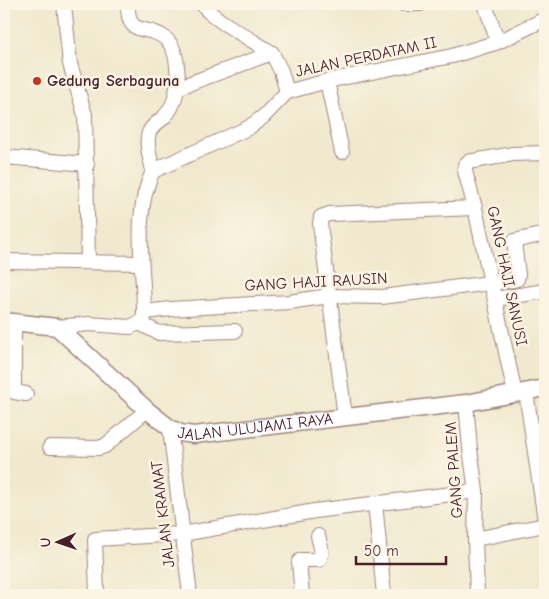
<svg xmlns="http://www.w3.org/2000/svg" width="549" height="599" viewBox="0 0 549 599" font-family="'Comic Neue',sans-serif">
<rect width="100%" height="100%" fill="#fcf5e5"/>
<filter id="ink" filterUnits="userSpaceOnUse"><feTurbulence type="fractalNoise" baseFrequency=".02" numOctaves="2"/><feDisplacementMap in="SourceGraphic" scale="10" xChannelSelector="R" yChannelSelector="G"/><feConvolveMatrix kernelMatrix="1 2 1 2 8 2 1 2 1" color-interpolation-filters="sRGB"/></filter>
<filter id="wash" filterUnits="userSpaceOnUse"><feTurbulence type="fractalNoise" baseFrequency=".0096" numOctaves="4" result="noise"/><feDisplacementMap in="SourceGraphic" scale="20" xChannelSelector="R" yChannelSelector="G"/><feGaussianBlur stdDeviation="1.12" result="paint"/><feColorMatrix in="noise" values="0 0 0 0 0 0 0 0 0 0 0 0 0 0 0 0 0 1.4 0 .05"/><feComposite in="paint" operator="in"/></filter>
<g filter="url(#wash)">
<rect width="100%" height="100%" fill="#f0e9cd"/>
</g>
<g filter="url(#ink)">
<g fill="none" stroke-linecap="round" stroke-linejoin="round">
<g stroke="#9d847c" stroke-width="16">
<g id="minor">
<polyline points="64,4 70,64 85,115 88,262"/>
<path d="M128,4C127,37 145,25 162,36C172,42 176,55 177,66C179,82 177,105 164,117C159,122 151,126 149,133C145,145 151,160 153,171"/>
<polyline points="203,4 208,11 222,22 272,53 281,71 287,92"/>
<polyline points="404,4 420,4"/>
<polyline points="485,4 498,42"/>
<polyline points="327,81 342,152"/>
<polyline points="177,88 272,53"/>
<polyline points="4,157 87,164"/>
<polyline points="4,261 141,263"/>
<polyline points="495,299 545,291"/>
<polyline points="144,312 171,309 289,302 329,296 382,297 513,280 517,279 518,275 514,241 545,234"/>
<polyline points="14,322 14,392 26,394"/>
<polyline points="139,323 159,333 235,331"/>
<path d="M57,327L89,324L130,327L139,323L144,318C145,270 131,217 153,171L248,128L263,117L287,92L327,81L452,56L498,42L545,19"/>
<polyline points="526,392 545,520"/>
<polyline points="515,394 475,208 465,171 465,165 468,162 513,154 545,153"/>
<polyline points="466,403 470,449 476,491 475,539 477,595"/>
<polyline points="345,417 320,224 321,217 329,214 475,208"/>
<polyline points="170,428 190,595"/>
<polyline points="50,447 98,448 105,446 147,410"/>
<polyline points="375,503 384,595"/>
<polyline points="475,539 545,525"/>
<polyline points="97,595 95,539 182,534 315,511 476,491"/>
<path d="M302,595L299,562L301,560H319C324,554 320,544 318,536"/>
</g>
</g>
<g stroke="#9d847c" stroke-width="19">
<g id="tertiary">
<path id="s1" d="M4,321L57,327L147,410L170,428L180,433L194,435L466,403L545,388"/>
</g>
</g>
<use href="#minor" stroke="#fff" stroke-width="14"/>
<use href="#tertiary" stroke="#fff" stroke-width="16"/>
</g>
</g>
<circle fill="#c8321e" stroke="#fcf5e5" stroke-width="2" cx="37" cy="81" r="5"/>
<g text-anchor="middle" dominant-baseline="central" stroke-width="5" stroke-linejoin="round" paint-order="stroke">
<g font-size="16" fill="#4a1f2b" stroke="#fcf5e5">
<text transform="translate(366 57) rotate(-12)">JALAN PERDATAM II</text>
<text transform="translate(507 276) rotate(78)">GANG HAJI SANUSI</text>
<text transform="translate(316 282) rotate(-3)">GANG HAJI RAUSIN</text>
<text stroke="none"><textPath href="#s1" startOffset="292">JALAN ULUJAMI RAYA</textPath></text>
<text transform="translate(454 470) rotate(-94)">GANG PALEM</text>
<text transform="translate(163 514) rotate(-97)">JALAN KRAMAT</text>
</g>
<g font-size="16" font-weight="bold" fill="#4a1f2b" stroke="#fcf5e5" text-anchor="start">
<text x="47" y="81">Gedung Serbaguna</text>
</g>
</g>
<rect width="549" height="599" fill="none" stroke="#fcf5e5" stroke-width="20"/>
<g transform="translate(58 542) rotate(268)" stroke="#fcf5e5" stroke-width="4" paint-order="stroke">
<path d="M0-4L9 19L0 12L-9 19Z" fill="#4a1f2b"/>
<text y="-8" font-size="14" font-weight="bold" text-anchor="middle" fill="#4a1f2b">U</text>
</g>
<path d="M356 556v8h90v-8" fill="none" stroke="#4a1f2b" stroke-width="2.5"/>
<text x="364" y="556" font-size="15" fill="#4a1f2b" stroke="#fcf5e5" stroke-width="4" paint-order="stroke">50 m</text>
</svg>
